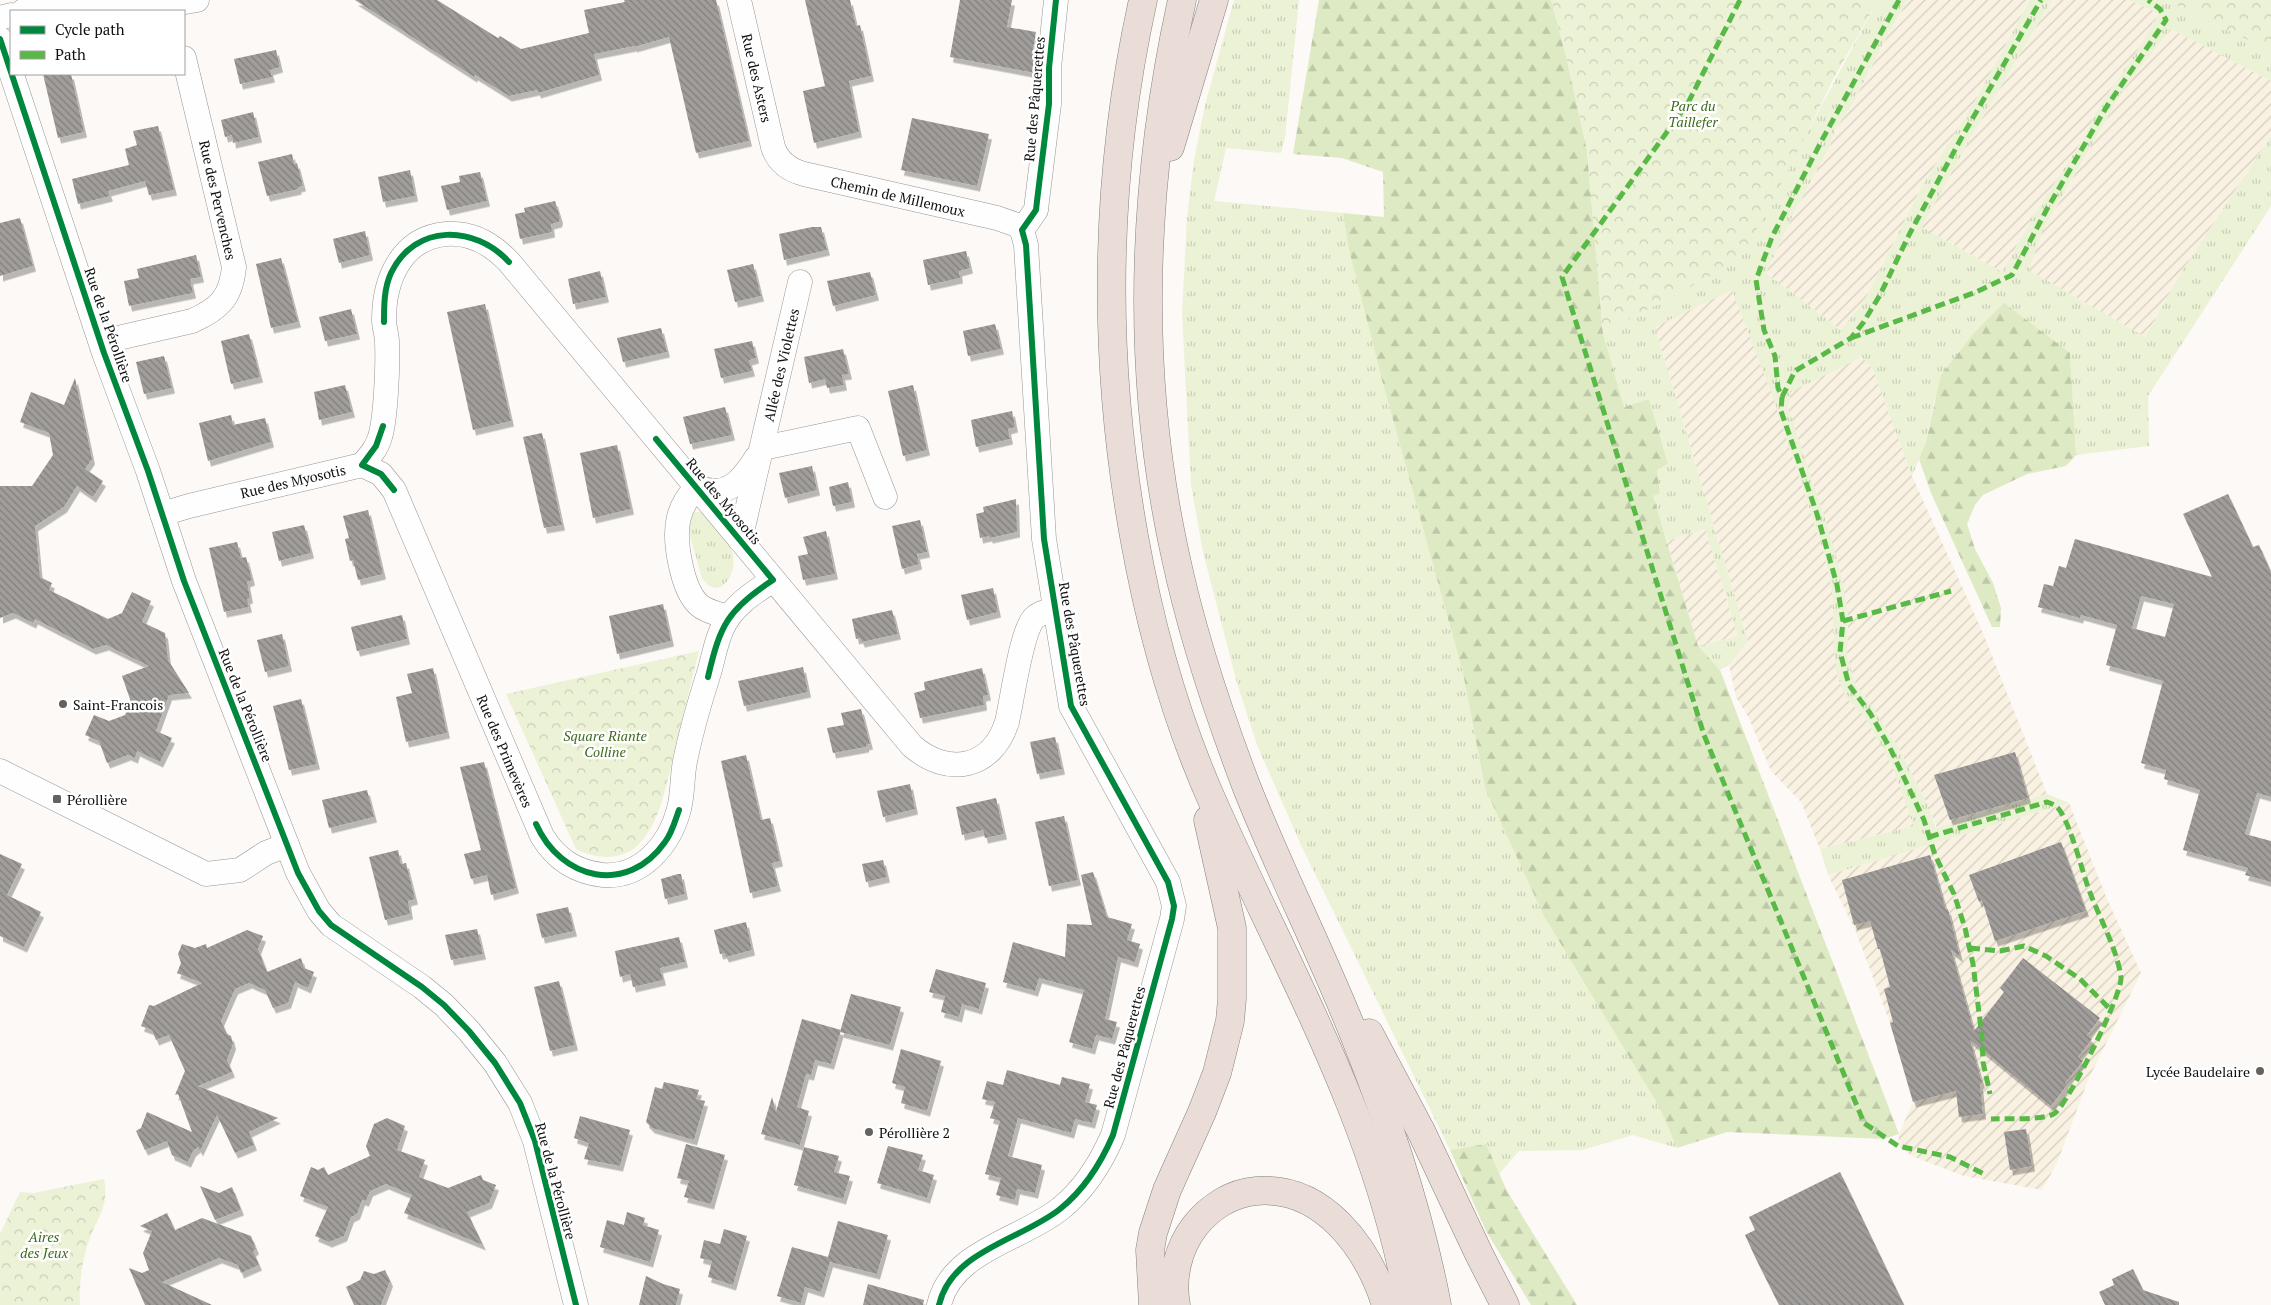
<svg xmlns="http://www.w3.org/2000/svg" width="2271" height="1305" viewBox="0 0 2271 1305" font-family="'PT Serif',serif">
<defs>
<pattern id="farmland-furrows" width="10" height="10" patternUnits="userSpaceOnUse" patternTransform="scale(1.25)"><rect width="10" height="10" fill="#f9f2e2"/><path d="M-1 1l2-2M0 10L10 0M9 11l2-2" fill="none" stroke="#d4cec1"/></pattern>
<pattern id="grass-tufts" width="24" height="20" patternUnits="userSpaceOnUse" patternTransform="scale(1.25)"><rect width="24" height="20" fill="#ecf2d5"/><path d="M3 7l-1-3M5 7V3M7 7l1-3M15 17l-1-3M17 17v-4M19 17l1-3" fill="none" stroke="#c9ceb6"/></pattern>
<pattern id="forest-firs" width="22" height="20" patternUnits="userSpaceOnUse" patternTransform="scale(1.25)"><rect width="22" height="20" fill="#deeac3"/><path d="M5 1l3.5 6h-7zM16 11l3.5 6h-7z" fill="#bdc8a6"/></pattern>
<pattern id="park-crowns" width="20" height="18" patternUnits="userSpaceOnUse" patternTransform="scale(1.25)"><rect width="20" height="18" fill="#ecf2d5"/><path d="M2 6a3 3 0 1 1 6 0M12 15a3 3 0 1 1 6 0" fill="none" stroke="#c9ceb6"/></pattern>
<pattern id="building-back-hatch" width="6" height="6" patternUnits="userSpaceOnUse" patternTransform="scale(1.25)"><rect width="6" height="6" fill="#a09d9b"/><path d="M-1 5l2 2M0 0l6 6M5-1l2 2" fill="none" stroke="#817f7d"/></pattern>
<filter id="shadow"><feDropShadow dx="3" dy="5.5" stdDeviation="0" flood-color="#0004"/></filter>
</defs>
<rect width="100%" height="100%" fill="#fcf9f6"/>
<g fill="url(#farmland-furrows)">
<polygon points="1908,0 2030,0 1975,101 1922,186 1865,300 1841,330 1766,273 1793,215 1830,146 1835,130 1853,103 1887,36"/>
<polygon points="2052,0 2129,0 2158,13 2141,45 2098,108 2082,141 2032,218 2002,272 1921,227 1975,130"/>
<polygon points="2171,29 2271,81 2271,136 2179,276 2145,337 2028,270 2042,232 2123,90"/>
<polygon points="1732,289 1774,400 1824,553 1832,590 1834,649 1845,697 1865,717 1893,768 1914,826 1820,849 1801,802 1771,771 1749,718 1736,697 1729,665 1748,641 1655,327"/>
<polygon points="1862,357 1873,370 1912,476 1983,633 2047,794 1937,828 1928,805 1898,747 1873,708 1856,685 1847,655 1848,625 1788,408 1791,391"/>
<polygon points="1705,529 1738,636 1698,646 1667,541"/>
<polygon points="2069,803 2107,899 2141,973 2089,1078 2057,1163 2042,1190 1964,1176 1914,1157 1898,1146 1899,1134 1913,1102 1890,1023 1856,932 1828,875"/>
</g>
<g fill="url(#grass-tufts)">
<polygon points="1234,0 1299,0 1285,138 1281,153 1226,148 1214,201 1343,213 1348,246 1382,380 1463,673 1485,788 1659,1106 1677,1148 1633,1135 1582,1150 1519,1151 1499,1174 1486,1144 1450,1150 1301,845 1257,745 1237,683 1203,552 1191,485 1182,314 1187,217 1194,160 1205,105"/>
<polygon points="1878,0 1908,0 1887,36 1853,103 1835,130 1830,146 1793,215 1766,273 1841,330 1865,300 1922,186 1975,101 2030,0 2052,0 1975,130 1922,227 2002,272 2032,218 2082,141 2098,108 2141,45 2158,13 2129,0 2165,0 2271,51 2271,81 2171,29 2123,90 2042,232 2029,270 2145,337 2179,276 2271,136 2271,206 2148,396 2149,446 2076,455 2070,353 1935,398 1926,442 1912,476 1873,370 1862,357 1791,392 1788,408 1827,524 1840,570 1848,610 1847,655 1856,685 1873,708 1898,747 1928,805 1936,828 2047,794 2069,803 1828,875 1820,849 1914,826 1893,768 1865,717 1845,697 1837,674 1834,649 1832,590 1824,553 1774,400 1732,290 1655,327 1748,641 1729,665 1720,670 1698,646 1738,636 1705,529 1667,541 1652,496 1660,492 1657,470 1668,464 1649,399 1624,407 1603,333 1724,269 1742,254"/>
<path d="M692,512H700L703,514C714,526 730,539 733,555C737,577 718,602 702,578L686,522Z"/>
</g>
<g fill="url(#forest-firs)">
<polygon points="1319,0 1551,0 1566,56 1587,150 1603,333 1624,407 1649,399 1668,464 1657,470 1660,493 1653,496 1698,646 1720,670 1899,1134 1884,1139 1727,1132 1677,1148 1659,1106 1544,916 1485,788 1463,673 1382,380 1348,246 1343,213 1384,217 1383,172 1342,158 1293,154"/>
<polygon points="2004,303 2070,353 2076,455 2066,466 2027,474 1983,495 1975,505 1967,524 1975,549 1993,583 2001,608 2000,627 1992,627 1931,493 1919,459 1926,442 1941,375 1974,333"/>
<polygon points="1486,1144 1507,1191 1577,1305 1531,1305 1486,1231 1450,1150"/>
</g>
<g fill="url(#park-crowns)">
<polygon points="1551,0 1878,0 1835,76 1773,201 1742,254 1724,269 1603,333 1587,150 1566,56"/>
<polygon points="2165,0 2271,0 2271,51"/>
<path d="M699,651C692,680 684,710 677,740C669,771 662,824 637,846C620,861 595,859 576,849L506,694Z"/>
<path d="M104,1179C109,1207 99,1214 90,1238C82,1258 79,1284 80,1305H0V1234L20,1192L33,1193Z"/>
</g>
<g fill="url(#building-back-hatch)" fill-rule="evenodd" filter="url(#shadow)">
<polygon points="355,0 437,0 498,38 500,36 521,49 589,33 584,10 625,2 624,0 716,0 749,141 696,153 669,37 634,47 634,46 594,54 599,75 538,93 537,90 509,96 475,75 474,77"/>
<polygon points="805,0 850,0 856,26 860,25 871,76 849,81 859,132 814,143 803,91 825,86"/>
<polygon points="960,0 1012,0 1007,27 1036,32 1033,49 1037,50 1035,73 950,57"/>
<polygon points="276,50 280,67 270,70 272,77 240,84 234,59"/>
<polygon points="43,74 71,74 84,132 58,138"/>
<polygon points="253,112 259,137 233,143 232,135 225,137 221,120"/>
<polygon points="912,118 989,134 977,186 901,170"/>
<polygon points="158,126 174,190 149,195 145,181 108,191 110,196 78,204 72,179 129,165 125,149 137,145 133,131"/>
<polygon points="292,154 294,164 297,163 303,186 298,187 299,189 267,196 258,162"/>
<polygon points="410,170 415,196 383,202 378,177"/>
<polygon points="480,172 487,201 447,210 441,186 460,182 459,176"/>
<polygon points="555,201 560,218 559,222 551,224 552,232 520,239 515,214 525,212 524,208"/>
<polygon points="20,218 33,266 0,276 0,223"/>
<polygon points="812,227 821,227 827,250 784,260 779,234"/>
<polygon points="365,231 370,255 339,263 333,239"/>
<polygon points="966,251 970,268 959,271 960,278 928,285 923,260"/>
<polygon points="196,255 201,277 190,279 193,293 129,306 124,281 139,278 137,269"/>
<polygon points="281,258 298,322 271,328 256,264"/>
<polygon points="753,264 761,296 735,302 727,270"/>
<polygon points="600,271 606,297 573,304 568,279"/>
<polygon points="870,272 876,295 833,306 827,281"/>
<polygon points="485,304 511,421 473,430 447,312"/>
<polygon points="351,309 357,334 325,341 319,317"/>
<polygon points="995,324 1001,349 968,356 963,331"/>
<polygon points="661,328 667,352 623,362 617,338"/>
<polygon points="249,334 260,377 231,384 221,341"/>
<polygon points="752,341 756,358 749,360 752,371 721,378 714,349"/>
<polygon points="843,349 849,374 842,375 844,385 827,388 825,379 809,383 804,357"/>
<polygon points="164,356 172,388 144,394 136,362"/>
<polygon points="75,378 92,459 85,469 103,481 93,497 77,486 64,507 35,526 40,577 52,583 49,590 108,619 122,613 132,592 151,601 142,622 165,633 168,660 189,693 169,695 156,731 172,738 160,762 137,751 135,758 128,755 107,763 99,741 85,735 94,715 109,721 125,715 131,702 122,676 149,666 106,645 93,649 35,619 33,623 13,613 0,618 0,486 32,486 53,455 49,433 20,422 31,392 64,405"/>
<polygon points="345,385 352,412 319,420 314,392"/>
<polygon points="913,385 927,450 903,456 888,391"/>
<polygon points="725,407 732,435 690,444 683,417"/>
<polygon points="1012,411 1015,427 1008,429 1010,439 976,447 971,420"/>
<polygon points="231,415 233,425 265,418 271,442 208,461 199,423"/>
<polygon points="542,433 562,525 544,528 523,437"/>
<polygon points="617,445 631,509 593,518 580,453"/>
<polygon points="812,466 817,490 785,498 779,473"/>
<polygon points="848,482 852,502 833,506 829,487"/>
<path d="M2228,494L2253,547L2259,545L2271,572V797L2257,793L2245,834L2271,841V882L2245,875L2248,868L2183,850L2200,790L2164,779L2166,770L2141,763L2163,681L2106,665L2117,625L2081,615L2080,618L2038,607L2044,584L2053,586L2059,566L2066,568L2075,539L2212,577L2183,514ZM2141,596L2174,604L2165,637L2132,628Z"/>
<polygon points="1016,499 1017,532 990,538 989,536 980,538 976,514 984,512 983,507"/>
<polygon points="368,510 383,574 358,580 353,560 350,561 345,539 349,538 343,516"/>
<polygon points="920,520 927,552 917,554 919,564 902,569 892,526"/>
<polygon points="304,525 311,553 279,561 272,532"/>
<polygon points="826,531 835,574 803,580 798,556 808,554 803,537"/>
<polygon points="237,542 241,558 246,557 250,572 252,580 247,582 250,598 247,599 249,607 224,612 209,548"/>
<polygon points="993,588 998,612 967,620 961,595"/>
<polygon points="663,604 671,641 617,654 609,616"/>
<polygon points="892,610 898,634 862,642 860,638 856,639 852,619"/>
<polygon points="402,615 407,639 357,651 351,627"/>
<polygon points="282,634 289,666 265,672 257,640"/>
<polygon points="803,667 808,692 744,706 738,681"/>
<polygon points="433,668 447,733 406,742 396,697 412,693 407,674"/>
<polygon points="982,668 988,695 983,696 984,705 920,718 914,693 925,690 924,682"/>
<polygon points="301,699 317,764 289,770 273,706"/>
<polygon points="861,709 870,744 866,745 866,747 833,753 827,728 844,725 841,713"/>
<polygon points="1055,737 1062,769 1037,774 1030,742"/>
<polygon points="2015,752 2028,798 1950,820 1934,775"/>
<polygon points="746,755 761,820 770,818 780,861 772,863 778,886 750,893 721,761"/>
<polygon points="484,762 516,888 491,895 487,875 471,879 464,854 481,850 460,767"/>
<polygon points="910,784 915,809 883,817 877,791"/>
<polygon points="367,790 374,817 329,828 322,800"/>
<polygon points="996,798 1004,834 985,838 983,830 962,835 956,807"/>
<polygon points="1064,816 1078,880 1049,886 1035,822"/>
<polygon points="2061,842 2086,911 1995,941 1982,900 1979,902 1969,875"/>
<polygon points="398,850 401,864 406,863 415,899 408,901 410,914 385,920 369,857"/>
<polygon points="0,854 22,864 7,895 41,912 24,947 0,936"/>
<polygon points="1930,855 1946,910 1948,909 1960,957 1951,950 1974,1031 2004,992 2000,988 2023,958 2100,1018 2087,1035 2092,1039 2078,1057 2083,1061 2065,1083 2067,1085 2051,1106 1970,1040 1982,1083 1980,1084 1983,1114 1959,1117 1956,1091 1913,1102 1890,1023 1893,1022 1884,989 1890,987 1880,949 1878,949 1870,921 1854,925 1842,880"/>
<polygon points="883,860 887,877 866,882 862,864"/>
<polygon points="1093,872 1107,917 1132,924 1127,940 1140,944 1135,962 1118,957 1105,1019 1117,1022 1112,1039 1096,1035 1092,1049 1069,1042 1084,990 1039,978 1035,991 1003,982 1013,942 1065,957 1067,924 1092,925 1081,875"/>
<polygon points="678,874 681,874 685,894 665,899 661,879"/>
<polygon points="568,907 574,931 542,938 536,914"/>
<polygon points="746,922 752,950 726,957 724,953 720,954 714,930"/>
<polygon points="477,929 483,954 451,960 445,935"/>
<polygon points="247,930 263,936 258,949 267,972 301,958 304,968 314,972 308,988 295,982 288,1003 273,1008 265,990 249,983 235,989 221,1021 227,1034 231,1036 233,1044 227,1060 232,1072 198,1086 278,1118 249,1132 254,1145 235,1153 217,1115 200,1151 198,1147 193,1151 188,1162 172,1155 167,1141 145,1150 136,1131 141,1128 147,1112 192,1132 178,1094 175,1095 185,1071 169,1035 156,1040 152,1030 141,1026 149,1005 154,1006 202,983 177,973 181,963 178,954 182,944 195,948 206,944 207,948"/>
<polygon points="679,937 685,962 660,968 663,980 633,987 630,974 620,977 615,951"/>
<polygon points="936,969 986,983 979,1009 962,1004 959,1017 941,1012 945,996 929,992"/>
<polygon points="559,981 575,1045 550,1051 534,987"/>
<polygon points="851,994 901,1007 890,1045 840,1032"/>
<polygon points="802,1019 841,1030 831,1064 815,1060 811,1075 806,1074 797,1107 809,1111 800,1145 761,1134 772,1097 776,1112"/>
<polygon points="901,1049 941,1061 927,1111 901,1103 905,1087 892,1083"/>
<polygon points="1007,1070 1060,1085 1062,1077 1090,1084 1085,1102 1097,1105 1092,1123 1075,1119 1071,1133 1018,1118 1008,1156 1042,1165 1035,1193 1017,1189 1015,1200 996,1195 1001,1178 985,1174 1000,1121 990,1118 995,1102 982,1099 987,1081 1003,1085"/>
<polygon points="664,1082 699,1090 696,1099 705,1101 694,1140 652,1128 646,1122 655,1087 662,1089"/>
<polygon points="580,1116 630,1130 620,1166 584,1159 589,1143 574,1138"/>
<polygon points="387,1118 405,1126 397,1150 425,1160 419,1177 448,1188 481,1175 483,1180 496,1185 489,1203 467,1212 483,1245 404,1213 412,1195 386,1184 370,1191 366,1201 362,1200 357,1214 351,1217 344,1236 329,1242 315,1236 328,1207 300,1196 311,1167 318,1170 324,1167 328,1175 370,1156 366,1146 374,1124"/>
<polygon points="2026,1129 2032,1166 2010,1170 2004,1132"/>
<polygon points="686,1144 725,1155 711,1204 684,1197 689,1181 677,1178"/>
<polygon points="888,1146 923,1155 918,1170 934,1175 927,1198 877,1183"/>
<polygon points="804,1147 839,1156 834,1172 850,1176 843,1199 794,1185"/>
<polygon points="1840,1172 1904,1305 1779,1305 1756,1259 1745,1235 1755,1230 1749,1217"/>
<polygon points="200,1186 219,1193 232,1187 241,1210 215,1220"/>
<polygon points="627,1212 645,1218 643,1225 659,1230 650,1262 600,1247 607,1220 624,1225"/>
<polygon points="167,1213 175,1230 202,1218 251,1236 256,1249 253,1251 259,1265 241,1273 238,1265 219,1258 162,1282 212,1305 145,1305 129,1268 142,1273 149,1270 143,1253 152,1231 140,1226"/>
<polygon points="838,1221 888,1235 877,1274 830,1262 821,1292 805,1287 801,1303 777,1296 792,1247 828,1257"/>
<polygon points="724,1229 747,1236 733,1285 708,1277 712,1261 700,1258 704,1240 720,1244"/>
<polygon points="2133,1269 2143,1290 2179,1302 2179,1305 2105,1305 2099,1292 2114,1285 2112,1279"/>
<polygon points="385,1270 390,1281 381,1305 354,1305 346,1287 360,1280 364,1271 374,1274"/>
<polygon points="646,1276 663,1284 680,1289 676,1305 639,1305"/>
<polygon points="868,1284 924,1300 923,1305 863,1305"/>
</g>
<g fill="none" stroke-linecap="round" stroke-linejoin="round">
<g stroke="#969594" stroke-width="25">
<g id="street">
<path d="M739,0L773,147C778,162 789,170 804,174L997,218L1017,225L1022,230"/>
<polyline points="23,11 36,8 139,10 197,0"/>
<polyline points="0,18 11,15"/>
<polyline points="0,39 104,353 148,471 184,581 298,873 319,911 331,925 422,987 444,1005 469,1031 495,1063 520,1103 535,1141 576,1305"/>
<path d="M101,342L192,321C219,309 231,298 234,267L184,58"/>
<polyline points="763,448 858,428 885,497"/>
<path d="M362,465L381,474L394,490L542,836C556,859 575,872 603,875C642,878 670,844 679,809C683,793 682,777 685,761C691,732 699,704 708,676C713,661 715,644 722,629C731,607 753,593 773,580"/>
<path d="M162,514L189,506L362,465C370,456 377,448 380,437C386,418 388,363 387,342C387,335 384,327 384,320C384,280 401,238 446,234C472,232 492,244 509,262L912,746C948,777 992,769 1007,722C1012,701 1021,632 1034,618C1040,612 1048,611 1056,610"/>
<polyline points="740,540 800,282"/>
<path d="M728,617C719,614 707,612 699,605C682,590 673,539 679,517C682,505 688,497 696,487C727,499 741,482 756,458"/>
<polyline points="0,771 206,874 240,870 266,853 287,845"/>
<path d="M939,1305C951,1251 1021,1240 1060,1209C1085,1189 1101,1163 1113,1135L1172,919L1174,906L1168,882L1071,706L1044,539L1026,245L1022,230L1036,210L1037,201L1049,104V68L1056,0"/>
</g>
</g>
<g stroke="#848281" stroke-width="29">
<g id="highway">
<path d="M1143,0C1104,177 1102,358 1134,536C1150,626 1174,714 1211,798C1284,964 1379,1124 1409,1305"/>
<path d="M1182,0C1142,182 1135,371 1175,554C1192,635 1218,712 1247,788C1280,871 1320,950 1353,1032C1389,1121 1419,1211 1437,1305"/>
<polyline points="1170,147 1214,0"/>
<polyline points="1369,1033 1421,1131 1479,1254 1505,1305"/>
<polyline points="1153,1305 1150,1250 1153,1233 1167,1190 1202,1112 1217,1073 1230,1021 1232,999 1232,928 1208,820"/>
<path d="M1176,1305C1171,1277 1178,1248 1195,1226C1210,1207 1232,1193 1256,1191C1323,1185 1368,1248 1386,1305"/>
</g>
</g>
<use href="#street" stroke="#fffefe" stroke-width="24"/>
<use href="#highway" stroke="#eadcd7" stroke-width="28"/>
<g stroke="#58b947" stroke-width="5" stroke-dasharray="10 5" stroke-linecap="butt">
<polyline points="1740,0 1688,103 1562,277 1704,735 1864,1123 1898,1146 1950,1157 1986,1175"/>
<polyline points="1899,0 1822,140 1772,237 1756,280 1764,330 1775,356 1778,388 1782,397 1781,411 1817,514 1837,585 1843,621 1840,652 1849,685 1870,713 1890,748 1924,820 1935,855 1954,894 1965,928 1973,964 1982,1037 1983,1062 1990,1094"/>
<polyline points="1851,338 1976,292 2012,275 2047,209 2107,106 2166,20 2160,9 2148,0"/>
<polyline points="1782,397 1795,371 1851,338 1863,323 1880,295 1910,233 1963,135 2041,0"/>
<polyline points="1843,621 1951,591"/>
<path d="M1929,837L2047,802C2050,803 2055,805 2057,807C2068,817 2081,866 2086,881C2096,913 2116,944 2121,977C2123,993 2069,1102 2055,1113C2045,1121 2005,1118 1991,1119"/>
<polyline points="1970,948 2000,951 2024,946 2046,956 2080,979 2111,1010"/>
</g>
<g stroke="#fff" stroke-width="9">
<g id="cycleway">
<polyline points="0,39 104,353 148,471 184,581 298,873 319,911 331,925 422,987 444,1005 469,1031 495,1063 520,1103 535,1141 576,1305"/>
<path d="M384,322C384,306 384,288 391,273C415,223 475,225 509,262"/>
<polyline points="383,426 376,446 362,465 381,474 394,490"/>
<path d="M656,439L773,580C728,609 720,625 708,677"/>
<path d="M536,824C561,880 627,896 665,842C672,833 675,821 679,810"/>
<path d="M939,1305C951,1251 1021,1240 1060,1209C1085,1189 1101,1163 1113,1135L1172,919L1174,906L1168,882L1071,706L1044,539L1026,245L1022,230L1036,210L1037,201L1049,104V68L1056,0"/>
</g>
</g>
<use href="#cycleway" stroke="#00873e" stroke-width="6"/>
</g>
<g fill="#636260" stroke="#fff" stroke-width="2">
<circle cx="63" cy="704" r="5"/>
<rect x="52" y="794" width="10" height="10" rx="2.5"/>
<circle cx="2260" cy="1071" r="5"/>
<circle cx="869" cy="1132" r="5"/>
</g>
<g text-anchor="middle" dominant-baseline="central" stroke-width="5" stroke-linejoin="round" paint-order="stroke">
<g font-size="14" fill="#101010" stroke="#fff">
<text transform="translate(757 78) rotate(77)">Rue des Asters</text>
<text transform="translate(1034 99) rotate(-85)">Rue des Pâquerettes</text>
<text transform="translate(898 196) rotate(13)">Chemin de Millemoux</text>
<text transform="translate(218 200) rotate(77)">Rue des Pervenches</text>
<text transform="translate(109 325) rotate(71)">Rue de la Pérollière</text>
<text transform="translate(781 365) rotate(-77)">Allée des Violettes</text>
<text transform="translate(293 481) rotate(-13)">Rue des Myosotis</text>
<text transform="translate(724 501) rotate(50)">Rue des Myosotis</text>
<text transform="translate(1075 644) rotate(80)">Rue des Pâquerettes</text>
<text transform="translate(246 705) rotate(68)">Rue de la Pérollière</text>
<text transform="translate(505 751) rotate(67)">Rue des Primevères</text>
<text transform="translate(1124 1047) rotate(-75)">Rue des Pâquerettes</text>
<text transform="translate(556 1181) rotate(75)">Rue de la Pérollière</text>
</g>
<g font-size="14" font-style="italic" fill="#3d6b1d" stroke="#fff">
<text x="1693" y="105">Parc du<tspan x="1693" dy="16">Taillefer</tspan></text>
<text x="605" y="735">Square Riante<tspan x="605" dy="16">Colline</tspan></text>
<text x="44" y="1236">Aires<tspan x="44" dy="16">des Jeux</tspan></text>
</g>
<g font-size="14" fill="#101010" stroke="#fff" text-anchor="start">
<text x="73" y="704">Saint-Francois</text>
<text x="67" y="799">Pérollière</text>
<text x="2250" y="1071" text-anchor="end">Lycée Baudelaire</text>
<text x="879" y="1132">Pérollière 2</text>
</g>
</g>
<rect x="10" y="10" width="175" height="65" fill="#ffffff" stroke="#9f9f9f"/>
<rect x="20" y="26" width="25" height="8" fill="#00873e" stroke="#9f9f9f"/>
<text x="55" y="35" font-size="15" fill="#101010">Cycle path</text>
<rect x="20" y="51" width="25" height="8" fill="#58b947" stroke="#9f9f9f"/>
<text x="55" y="60" font-size="15" fill="#101010">Path</text>
</svg>
